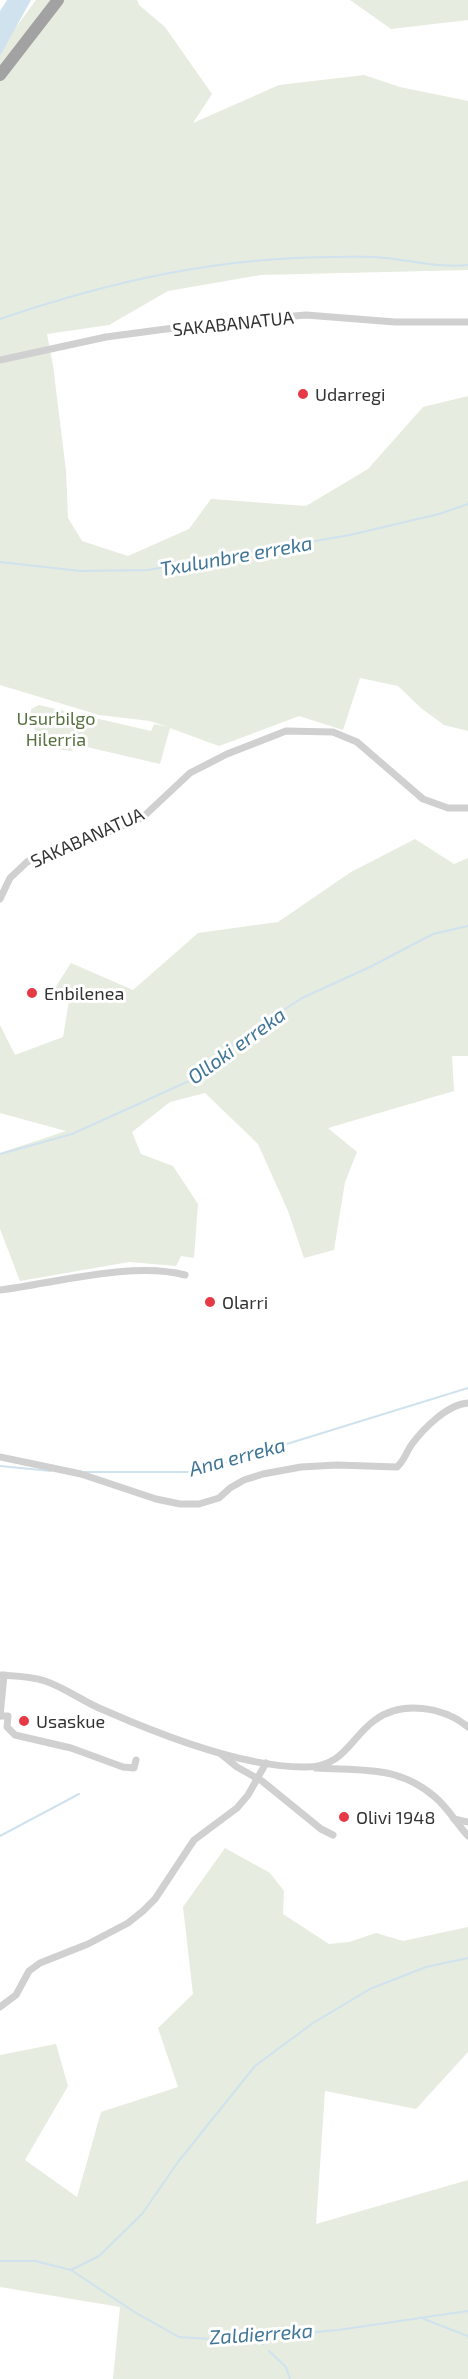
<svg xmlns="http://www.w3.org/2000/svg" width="468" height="2379" viewBox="0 0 468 2379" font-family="'Exo 2',sans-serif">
<rect width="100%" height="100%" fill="#fff"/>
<g fill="#e6ecdf">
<polygon points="36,0 137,0 139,5 165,27 212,94 193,123 279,85 364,75 400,87 468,101 468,270 261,275 168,291 109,325 47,334 53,365 66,471 68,518 82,541 128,556 189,529 211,499 306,506 368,469 423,407 468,396 468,731 444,725 421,708 398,686 360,678 343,730 299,716 219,746 170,728 160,764 74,744 72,751 55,749 39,744 31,718 31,709 39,705 151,731 154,724 168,727 150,721 99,715 0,685 0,49"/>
<polygon points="350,0 468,0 468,20 391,29"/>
<polygon points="415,839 454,864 468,858 468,1056 452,1056 454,1091 328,1128 357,1152 345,1182 334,1250 304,1258 288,1211 258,1144 205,1093 170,1102 132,1132 141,1154 173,1166 198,1204 194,1258 181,1256 176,1266 129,1262 20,1281 0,1229 0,1153 66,1131 0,1113 0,1025 15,1055 63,1037 69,1001 51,994 71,963 133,990 198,933 278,922 351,872"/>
<polygon points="225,1848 270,1873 284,1891 283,1914 329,1944 349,1942 376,1933 403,1941 468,1927 468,2052 416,2109 325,2091 316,2224 468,2180 468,2379 113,2379 120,2307 0,2287 0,2055 56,2044 68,2086 25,2160 77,2197 101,2112 178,2087 158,2028 193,1994 183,1907"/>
</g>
<polygon fill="#cfe2ee" points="7,0 31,0 0,56 0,11"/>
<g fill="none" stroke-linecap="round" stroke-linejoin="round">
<g stroke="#cfe2ee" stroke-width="2">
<path d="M0,319C111,281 219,257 336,257C353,257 370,256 386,258C414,261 440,268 468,265"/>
<polyline points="0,562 80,571 148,570 350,535 439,514 468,504"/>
<polyline points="0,1154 72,1134 200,1076 241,1038 302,998 370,967 433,934 468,926"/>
<polyline points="0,1466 51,1471"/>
<polyline points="84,1472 196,1472 468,1388"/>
<polyline points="0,1836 79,1794"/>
<polyline points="0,2261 35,2261 71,2270 136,2313 179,2337 227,2340 338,2330 468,2311"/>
<polyline points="71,2270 99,2256 142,2214 178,2162 255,2066 313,2023 370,1989 426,1967 468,1958"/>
<polyline points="424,2319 468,2336"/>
<polyline points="254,2336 263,2344"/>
<polyline points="269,2351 286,2367 290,2379"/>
</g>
<g stroke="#d0d0d0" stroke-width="7">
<polyline points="0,360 106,337 211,323 306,315 395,322 468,322"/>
<polyline points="0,899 10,878 27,862 53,849 109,832 143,817 190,773 227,754 286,731 333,732 357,742 423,799 448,808 468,808"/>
<path d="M0,1290C55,1283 133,1261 185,1275"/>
<path d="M0,1457L81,1474L156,1499L180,1504H199L219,1498L230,1488L244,1480L263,1474L301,1467L337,1465L397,1467C405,1460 406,1452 412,1444C424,1428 448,1404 468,1403"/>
<path d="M0,1675C15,1676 31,1676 45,1681C66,1688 85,1703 106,1711C163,1736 245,1768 306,1767C344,1767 350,1738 375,1720C402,1700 444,1707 468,1727"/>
<polyline points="0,1716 4,1675"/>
<polyline points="1,1716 8,1716 7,1727 15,1735 71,1748 123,1767 134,1768 136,1760"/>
<polyline points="221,1754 237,1767 262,1781 321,1829 333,1835"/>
<path d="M316,1768C361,1771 398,1765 435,1797C448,1808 457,1824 468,1836"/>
<polyline points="454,1819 468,1822"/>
<polyline points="0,2007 16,1995 29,1971 40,1963 88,1944 128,1923 143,1911 155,1899 194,1840 237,1808 248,1795 266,1763"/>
</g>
<polyline stroke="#a2a2a2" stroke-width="12" points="0,75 58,0"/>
</g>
<g fill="#e63946" stroke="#fff" stroke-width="2">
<circle cx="303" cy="394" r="6"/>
<circle cx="32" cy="993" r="6"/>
<circle cx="210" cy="1302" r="6"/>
<circle cx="24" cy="1721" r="6"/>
<circle cx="344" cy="1817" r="6"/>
</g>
<g text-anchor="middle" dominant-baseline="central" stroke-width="6" stroke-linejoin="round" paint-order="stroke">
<g font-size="18" fill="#333" stroke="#fff">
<text transform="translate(233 323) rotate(-6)">SAKABANATUA</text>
<text transform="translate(87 837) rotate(-24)">SAKABANATUA</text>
</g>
<g font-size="18" fill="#333" stroke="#fff" text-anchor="start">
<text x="315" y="394">Udarregi</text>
<text x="44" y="993">Enbilenea</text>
<text x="222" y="1302">Olarri</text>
<text x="36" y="1721">Usaskue</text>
<text x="356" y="1817">Olivi 1948</text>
</g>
<g font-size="18" fill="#56703f" stroke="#fff">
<text x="56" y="718">Usurbilgo<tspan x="56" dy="21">Hilerria</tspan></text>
</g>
<g font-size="20" font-style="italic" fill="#3f7597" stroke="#fff">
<text transform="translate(236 555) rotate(-10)">Txulunbre erreka</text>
<text transform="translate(236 1045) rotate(-36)">Olloki erreka</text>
<text transform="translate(237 1456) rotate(-15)">Ana erreka</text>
<text transform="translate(261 2333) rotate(-4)">Zaldierreka</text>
</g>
</g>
</svg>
